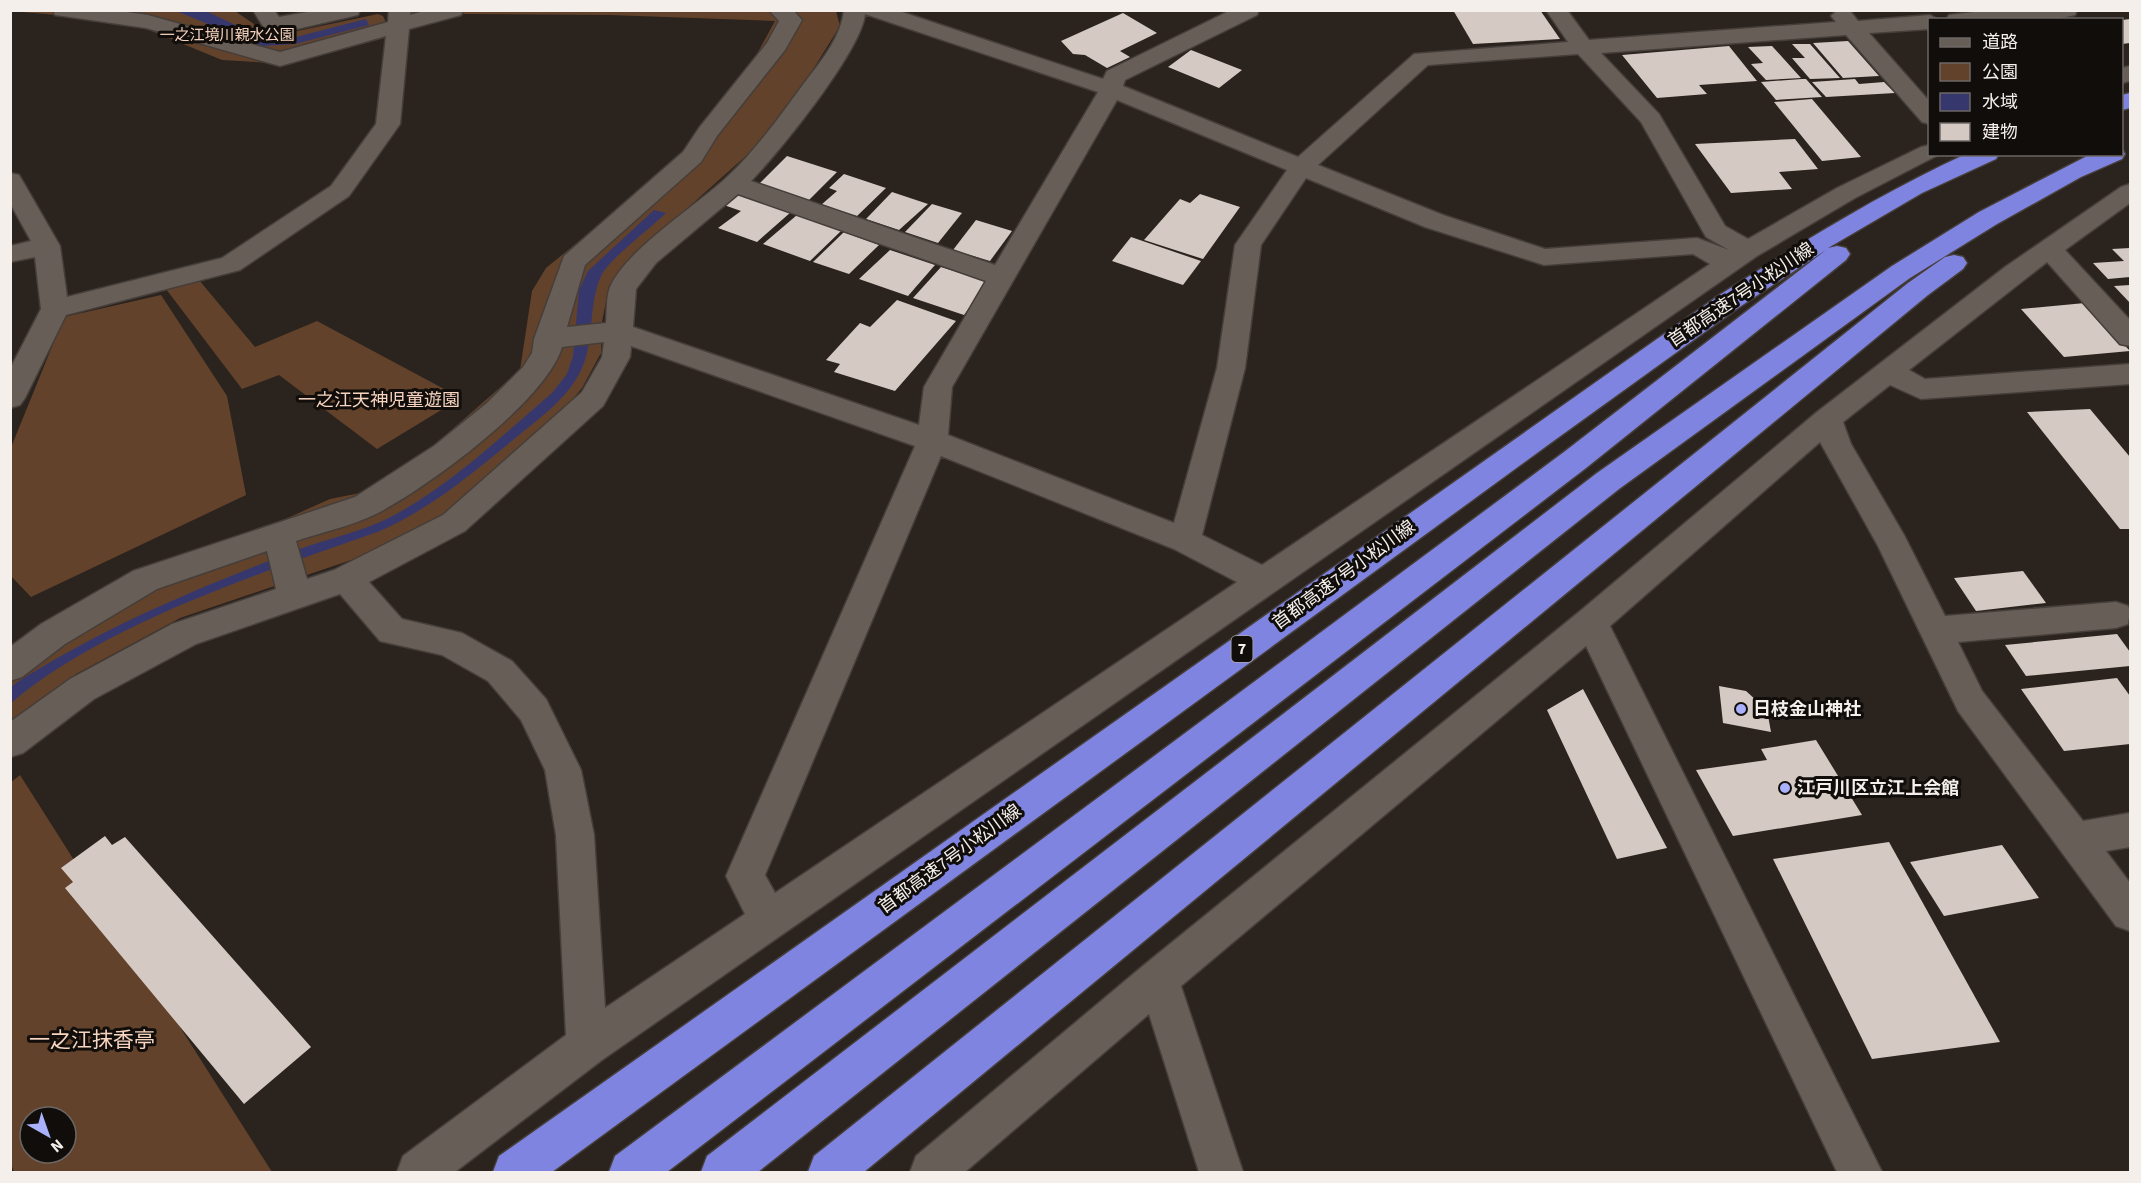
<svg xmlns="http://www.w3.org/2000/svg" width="2141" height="1183" viewBox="0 0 2141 1183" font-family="'Source Sans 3','Noto Sans JP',sans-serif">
<rect width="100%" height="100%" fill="#2b231d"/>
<g fill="#63422c" fill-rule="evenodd">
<polygon points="10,11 235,11 264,31 283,34 378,14 383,16 390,31 396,35 289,64 222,60 127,21"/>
<polygon points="411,11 836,11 840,26 804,84 757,146 635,255 609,286 602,322 601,353 582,388 567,406 479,486 442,515 363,556 180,618 76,674 11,722 11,651 48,623 138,568 254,533 330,499 360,493 432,447 520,370 532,291 546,268 670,167 711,122 747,72 775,21 610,15 463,14 413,25"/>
<polygon points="199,280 255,347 317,321 461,398 377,449 279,375 242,389 166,289"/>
<polygon points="161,295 227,396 246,495 31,597 11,576 10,450 64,317"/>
<path d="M20,775L272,1172H14L11,1164L10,783ZM30,1117H66V1153H30Z"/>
</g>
<g fill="#36386d">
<polygon points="176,11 206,11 250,32 270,38 296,37 366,19 369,25 295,44 262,46"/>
<path d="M654,210L666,213C651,228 608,260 601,276C587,307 596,343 579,374C566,399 540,418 519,435C475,471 432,508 380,531C262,573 106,622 11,703V687L16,683C104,627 197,588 295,551C328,538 367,531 398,513C454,482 503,435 552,393L567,374L573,356L579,290L588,271Z"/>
</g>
<g fill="#d5cac3">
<polygon points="1453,10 1540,10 1560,39 1473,44"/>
<polygon points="1123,13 1157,33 1120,51 1130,57 1107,68 1085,55 1073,54 1061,41"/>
<polygon points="2130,19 2130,43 2122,44 2122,20"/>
<polygon points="1848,41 1879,76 1843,78 1813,43"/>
<polygon points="1792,44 1810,44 1840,78 1810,79 1792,58 1805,58"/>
<polygon points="1729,46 1757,81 1699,85 1707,94 1657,98 1622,55"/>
<polygon points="1772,46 1801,78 1766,80 1751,64 1763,63 1748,47"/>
<polygon points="1191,50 1242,70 1219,88 1168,67"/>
<polygon points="1802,79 1806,79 1822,97 1776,100 1761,82"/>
<polygon points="1855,79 1859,84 1884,82 1895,93 1826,97 1812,82"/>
<polygon points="1812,99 1861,157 1822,161 1774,102"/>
<polygon points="1795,139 1818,169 1779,172 1792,189 1731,193 1695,144"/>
<polygon points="787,156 837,172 808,201 758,185"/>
<polygon points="844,174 886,188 857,216 821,205 837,191 829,188"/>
<polygon points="892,192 928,204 899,230 866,219"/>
<polygon points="734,193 791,212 757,242 718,228 741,211 721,204"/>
<polygon points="1200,194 1240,207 1203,259 1144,240 1180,199 1190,203"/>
<polygon points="932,204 962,213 938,243 905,232"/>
<polygon points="797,215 841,231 810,261 763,244"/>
<polygon points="976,220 1012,231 990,261 953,250"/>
<polygon points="844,232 879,245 849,274 813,262"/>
<polygon points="1131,237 1201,261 1183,285 1112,261"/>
<polygon points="2130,248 2130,277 2108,279 2093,263 2124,261 2112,249"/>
<polygon points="890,250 935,265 908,296 859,279"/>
<polygon points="941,267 989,282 964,315 913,298"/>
<polygon points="2130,285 2130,303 2114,286"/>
<polygon points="897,300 956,321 895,391 834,372 840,364 826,360 860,323 870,327"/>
<polygon points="2085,303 2130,351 2064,357 2021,309"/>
<polygon points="2090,409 2130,457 2130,529 2120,529 2027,412"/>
<polygon points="2023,571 2046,603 1976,611 1954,578"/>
<polygon points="2117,634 2130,652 2130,666 2026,676 2005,645"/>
<polygon points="2117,678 2130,696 2130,744 2064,751 2021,689"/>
<polygon points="1719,686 1746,691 1767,710 1771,732 1723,723"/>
<polygon points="1583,689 1667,848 1617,859 1547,710"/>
<polygon points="1816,740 1862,815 1733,836 1696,770 1767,760 1761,749"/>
<polygon points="105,836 112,845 125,837 311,1047 244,1104 65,888 73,882 61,868"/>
<polygon points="1889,842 2000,1042 1872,1059 1773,859"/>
<polygon points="2002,845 2039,898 1944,916 1910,862"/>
</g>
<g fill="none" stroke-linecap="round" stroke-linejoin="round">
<g stroke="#453e39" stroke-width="3">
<g id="minor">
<polygon points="53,10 113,10 148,15 280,52 388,22 389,10 411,10 410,15 427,10 463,10 461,15 409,29 400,124 349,196 240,270 66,315 25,398 20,405 10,408 10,369 41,309 35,257 10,262 10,246 31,241 10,203 10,173 19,175 22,180 60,246 67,297 222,258 331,186 376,124 386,36 280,66 146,28 63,16 55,15"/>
<polygon points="253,10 274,10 279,17 319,10 360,10 358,15 288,31 264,28"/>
<path d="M769,10H793L802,20L785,50L717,136L701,162L585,265L567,327L606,323C607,312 606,297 610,287C627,249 695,207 727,177C758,148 782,113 808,78C823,59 841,36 844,10H896L1103,79L1107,71L1231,10H1259L1257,15L1125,80L1123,86L1298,157L1414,54L1568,42L1546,10H1567L1589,40L1836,22L1831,16L1838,10L1850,11L1858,21L1930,15L1939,20H1930V29L1869,33L1930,102V124L1922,122L1846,35L1601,53L1659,114L1725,226L1748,239L1837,188L1921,147L1930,145V154H1940L1855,198L1757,256L602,1060L455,1172H397L403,1156L566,1035L556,835L545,770L521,720L488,681L442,655L380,641L340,594L196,644L94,699L23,753L10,757V722L70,679L172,624L276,589L267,551L157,589L65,644L22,677L10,681V647L41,624L133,571L355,497L434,446L487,403L523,367L532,353L534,339L564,256L683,152L699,128L767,43L779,21ZM865,14L1098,92L995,265L751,181C778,154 862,50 865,14ZM1578,54L1641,122L1706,237L1729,250L1697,238L1545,249L1443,215L1318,165L1428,65ZM1117,100L1287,170L1235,245L1217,368L1174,523L948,435L952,387ZM1306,178L1425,227L1544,265L1693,254L1710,264L1262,565L1202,535L1245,368L1261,245ZM738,194L986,281L924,387L919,425L633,327L636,289L656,263ZM604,342L602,357L582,392L443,515L334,570L307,579L296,541C322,532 353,526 378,513C428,487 546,401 562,347ZM631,346L915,446L726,876L745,914L605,1008L594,835L581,770L546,699L512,661L462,633L402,619L369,582L465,531L603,406L630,357ZM941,456L1174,549L1237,582L775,893L765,875Z"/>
<path d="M1990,10H2077L2075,15C2034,25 1988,20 1946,20L1949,15Z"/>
<polygon points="2130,66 2130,81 2122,83 2122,68"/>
<polygon points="2130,184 2130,203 2065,250 2130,320 2130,346 2120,344 2047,262 1909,370 1925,379 2130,364 2130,384 1921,399 1890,385 1843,422 1851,444 1904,535 1945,616 2116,602 2128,606 2130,611 2128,624 2116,628 1958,642 1982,691 2083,821 2130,813 2130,847 2106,851 2130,883 2130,931 2116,926 1958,711 1878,546 1820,442 1610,626 1882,1172 1837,1172 1586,646 1181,986 1243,1172 1199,1172 1149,1014 965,1172 910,1172 916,1156 1144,965 1579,612 1817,412 2005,267 2121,187"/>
</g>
</g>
<g stroke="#453e39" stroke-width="3">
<g id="highway">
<polygon points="2130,93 2130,108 2122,110 2122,95"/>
<polygon points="2122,149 2125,154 2122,159 2081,177 1997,224 1910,278 1619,489 758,1172 701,1172 707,1156 1597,473 1892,266 1979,212 2091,154 2122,154"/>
<path d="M1966,154H1999L1996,159L1922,193L1828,248L1837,246L1846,248L1850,254L1846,260L1586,468L667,1172H609L615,1156L1564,452L1826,250L1738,308L1552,442L552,1172H493L499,1156L1718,296C1799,244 1879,194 1966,154Z"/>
<polygon points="1954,255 1963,257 1967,263 1963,269 1928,295 864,1172 808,1172 814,1156 1908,283 1945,257"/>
</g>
</g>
<use href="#minor" fill="#685e58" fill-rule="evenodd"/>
<use href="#highway" fill="#8084e1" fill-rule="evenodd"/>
</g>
<g fill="#a9b0fc" stroke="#100d0a" stroke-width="2">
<circle cx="1741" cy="709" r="6"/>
<circle cx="1785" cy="788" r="6"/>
</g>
<g text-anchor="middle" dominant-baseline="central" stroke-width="6" stroke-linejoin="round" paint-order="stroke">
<g font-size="15" fill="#f6d4bf" stroke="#100d0a">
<text x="227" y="35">一之江境川親水公園</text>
</g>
<rect fill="#100d0a" stroke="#b0aba8" stroke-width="1.5" x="1231.5" y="636" width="21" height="26" rx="4.5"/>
<g font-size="16" font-weight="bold" fill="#f5efeb">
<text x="1242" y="649">7</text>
</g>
<g font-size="18" fill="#f5efeb" stroke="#100d0a">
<text transform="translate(1741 295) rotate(-34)">首都高速7号小松川線</text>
<text transform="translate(1344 575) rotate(-36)">首都高速7号小松川線</text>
<text transform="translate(950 859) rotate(-36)">首都高速7号小松川線</text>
</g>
<g font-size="18" fill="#f6d4bf" stroke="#100d0a">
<text x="379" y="400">一之江天神児童遊園</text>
</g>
<g font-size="18" font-weight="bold" fill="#f5efeb" stroke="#100d0a" text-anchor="start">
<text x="1753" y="709">日枝金山神社</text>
<text x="1797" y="788">江戸川区立江上会館</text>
</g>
<g font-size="21" fill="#f6d4bf" stroke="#100d0a">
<text x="92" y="1040">一之江抹香亭</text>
</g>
</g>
<rect width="2141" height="1183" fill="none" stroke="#f5efeb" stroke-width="24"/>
<rect x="1928" y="18" width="195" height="138" fill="#100d0a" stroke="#6c6764" stroke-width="1.5"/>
<rect x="1940" y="38" width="30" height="9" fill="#685e58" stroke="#6c6764" stroke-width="1.5"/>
<text x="1982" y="48" font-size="18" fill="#f5efeb">道路</text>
<rect x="1940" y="63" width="30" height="18" fill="#63422c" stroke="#6c6764" stroke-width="1.5"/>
<text x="1982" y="78" font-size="18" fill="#f5efeb">公園</text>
<rect x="1940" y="93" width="30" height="18" fill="#36386d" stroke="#6c6764" stroke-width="1.5"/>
<text x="1982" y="108" font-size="18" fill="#f5efeb">水域</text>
<rect x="1940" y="123" width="30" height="18" fill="#d5cac3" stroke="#6c6764" stroke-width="1.5"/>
<text x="1982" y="138" font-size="18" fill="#f5efeb">建物</text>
<g transform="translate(48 1135) rotate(140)"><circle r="28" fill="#100d0a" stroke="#6c6764" stroke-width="1.5"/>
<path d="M0-4.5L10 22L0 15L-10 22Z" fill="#a9b0fc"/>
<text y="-9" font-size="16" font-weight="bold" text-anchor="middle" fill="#f5efeb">N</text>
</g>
</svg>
